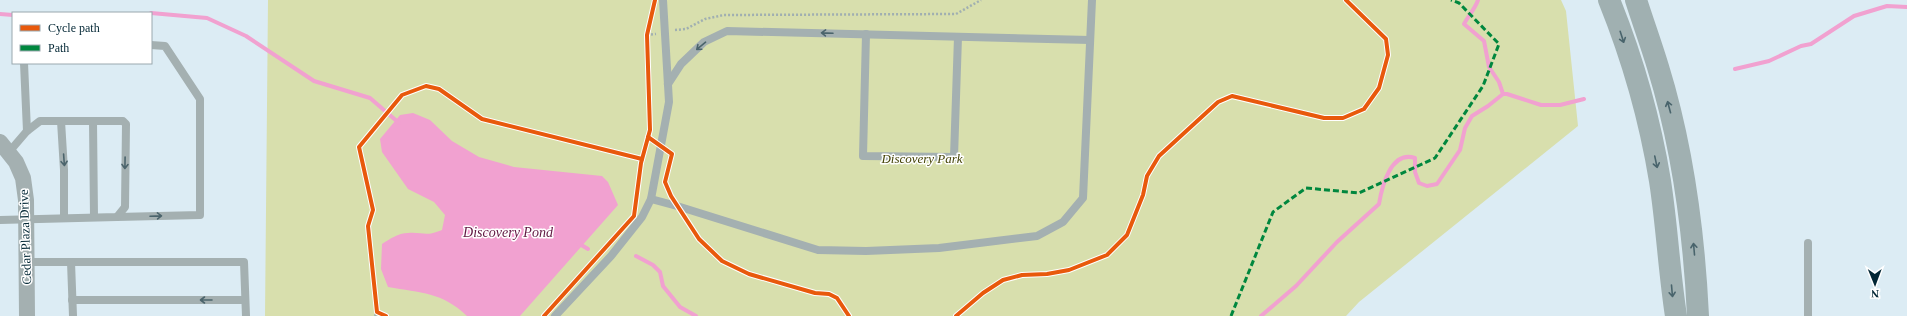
<svg xmlns="http://www.w3.org/2000/svg" width="1907" height="316" viewBox="0 0 1907 316" font-family="Georgia,serif">
<rect width="100%" height="100%" fill="#dcecf4"/>
<polygon fill="#d8dfad" points="268,0 1561,0 1566,11 1578,126 1359,302 1346,316 265,316"/>
<path fill="#f1a1d0" d="M413,113L430,120L452,141L479,157L514,167L602,176L608,182L618,205L520,316H467C442,292 421,293 388,287L381,269L382,244C390,239 398,233 408,233C424,232 425,237 442,230L445,215L434,202L408,189L382,152L380,139L400,115Z"/>
<g fill="none" stroke-linecap="round" stroke-linejoin="round">
<g stroke="#f1a1d0" stroke-width="4">
<path d="M1478,0C1475,9 1468,16 1464,24L1484,41L1489,67L1499,82L1503,94"/>
<polyline points="151,13 207,18 246,36 314,81 370,98 399,123"/>
<polyline points="0,14 13,15"/>
<polyline points="1735,69 1769,61 1801,46 1811,44 1854,16 1887,6 1907,7"/>
<polyline points="578,243 588,249"/>
<polyline points="636,256 653,265 660,272 663,286 680,307 696,316"/>
<path d="M1261,316L1296,286L1337,242L1379,204C1382,186 1391,150 1415,158V172L1419,183L1427,186L1437,184L1460,150L1465,128L1472,116L1488,106L1503,94H1507L1541,105H1560L1584,99"/>
</g>
<g stroke="#a0afb1" stroke-width="2.5" stroke-dasharray="2 2" stroke-linecap="butt">
<polyline points="675,30 686,29 705,19 724,15 956,14 981,0"/>
<polyline points="647,35 656,34"/>
<polyline points="375,316 377,312"/>
</g>
<g stroke="#a4b0b1" stroke-width="8">
<polyline points="866,34 863,156 954,157 958,37"/>
<polyline points="24,63 27,131"/>
<polyline points="668,84 681,64 704,42 727,31 1090,40"/>
<polyline points="61,121 64,170 64,218"/>
<polyline points="93,121 94,217"/>
<polyline points="651,199 677,206 818,250 866,251 939,248 1037,236 1063,222 1083,198 1092,0"/>
<polyline points="117,217 200,215 200,99 165,46 151,45"/>
<polyline points="0,220 117,217 125,207 126,124 123,121 40,121 27,131 9,152"/>
<polyline points="26,262 244,262 246,316"/>
<polyline points="71,262 73,316"/>
<polyline points="72,300 245,300"/>
<polyline points="555,316 611,256 642,217 651,199 669,102 663,0"/>
<polyline points="1808,316 1808,243"/>
</g>
<polyline stroke="#a4b0b1" stroke-width="16" points="0,142 16,162 23,178 26,200 27,316"/>
<g stroke="#a0b0b1" stroke-width="22">
<path d="M1609,0C1632,57 1650,120 1660,181C1667,226 1669,271 1676,316"/>
<path d="M1636,0C1643,22 1651,44 1658,67C1683,148 1694,232 1698,316"/>
</g>
<polyline stroke="#00873e" stroke-width="3" stroke-dasharray="6 3" stroke-linecap="butt" points="1231,316 1273,212 1306,188 1359,193 1435,158 1483,86 1499,44 1459,3 1451,0"/>
<g stroke="#fff" stroke-width="6">
<g id="cycleway">
<polyline points="648,137 672,154 665,182 671,196 699,239 722,261 749,274 815,293 829,294 837,298 849,316"/>
<polyline points="386,316 377,312 368,226 373,210 359,147 402,95 426,86 439,89 482,119 642,159"/>
<polyline points="544,316 634,216 641,163 650,130 647,35 655,0"/>
<polyline points="956,316 983,293 1003,280 1022,275 1047,274 1069,270 1107,255 1127,235 1143,195 1147,176 1159,156 1218,102 1232,96 1324,118 1343,118 1364,109 1379,88 1388,55 1386,39 1346,0"/>
</g>
</g>
<use href="#cycleway" stroke="#e8590c" stroke-width="4"/>
</g>
<defs><path id="oneway-shaft" d="M-6 0H5M1.5-3L5.5 0L1.5 3" fill="none" stroke-width="1.6" stroke-linecap="round" stroke-linejoin="round"/></defs>
<g stroke="#4b646c">
<use href="#oneway-shaft" transform="translate(827 33) rotate(-178)"/>
<use href="#oneway-shaft" transform="translate(701 46) rotate(140)"/>
<use href="#oneway-shaft" transform="translate(64 160) rotate(86)"/>
<use href="#oneway-shaft" transform="translate(125 163) rotate(91)"/>
<use href="#oneway-shaft" transform="translate(156 216) rotate(-2)"/>
<use href="#oneway-shaft" transform="translate(206 300) rotate(180)"/>
</g>
<g stroke="#49646c">
<use href="#oneway-shaft" transform="translate(1622 37) rotate(72)"/>
<use href="#oneway-shaft" transform="translate(1669 107) rotate(-105)"/>
<use href="#oneway-shaft" transform="translate(1656 162) rotate(78)"/>
<use href="#oneway-shaft" transform="translate(1694 249) rotate(-95)"/>
<use href="#oneway-shaft" transform="translate(1672 291) rotate(85)"/>
</g>
<g text-anchor="middle" dominant-baseline="central" stroke-width="3" stroke-linejoin="round" paint-order="stroke">
<g font-size="13" font-style="italic" fill="#454407" stroke="#fff">
<text x="922" y="158">Discovery Park</text>
</g>
<g font-size="13" fill="#022634" stroke="#fff">
<text transform="translate(25 237) rotate(-92)">Cedar Plaza Drive</text>
</g>
<g font-size="14" font-style="italic" fill="#611742" stroke="#fff">
<text x="508" y="232">Discovery Pond</text>
</g>
</g>
<rect x="12" y="12" width="140" height="52" fill="#ffffff" stroke="#9aa8ae"/>
<rect x="20" y="25" width="20" height="6" fill="#e8590c" stroke="#9aa8ae"/>
<text x="48" y="32" font-size="12" fill="#022634">Cycle path</text>
<rect x="20" y="45" width="20" height="6" fill="#00873e" stroke="#9aa8ae"/>
<text x="48" y="52" font-size="12" fill="#022634">Path</text>
<g transform="translate(1875 284) rotate(179)" stroke="#ffffff" stroke-width="3" paint-order="stroke">
<path d="M0-3L7 15L0 10L-7 15Z" fill="#022634"/>
<text y="-6" font-size="11" font-weight="bold" text-anchor="middle" fill="#022634">N</text>
</g>
</svg>
